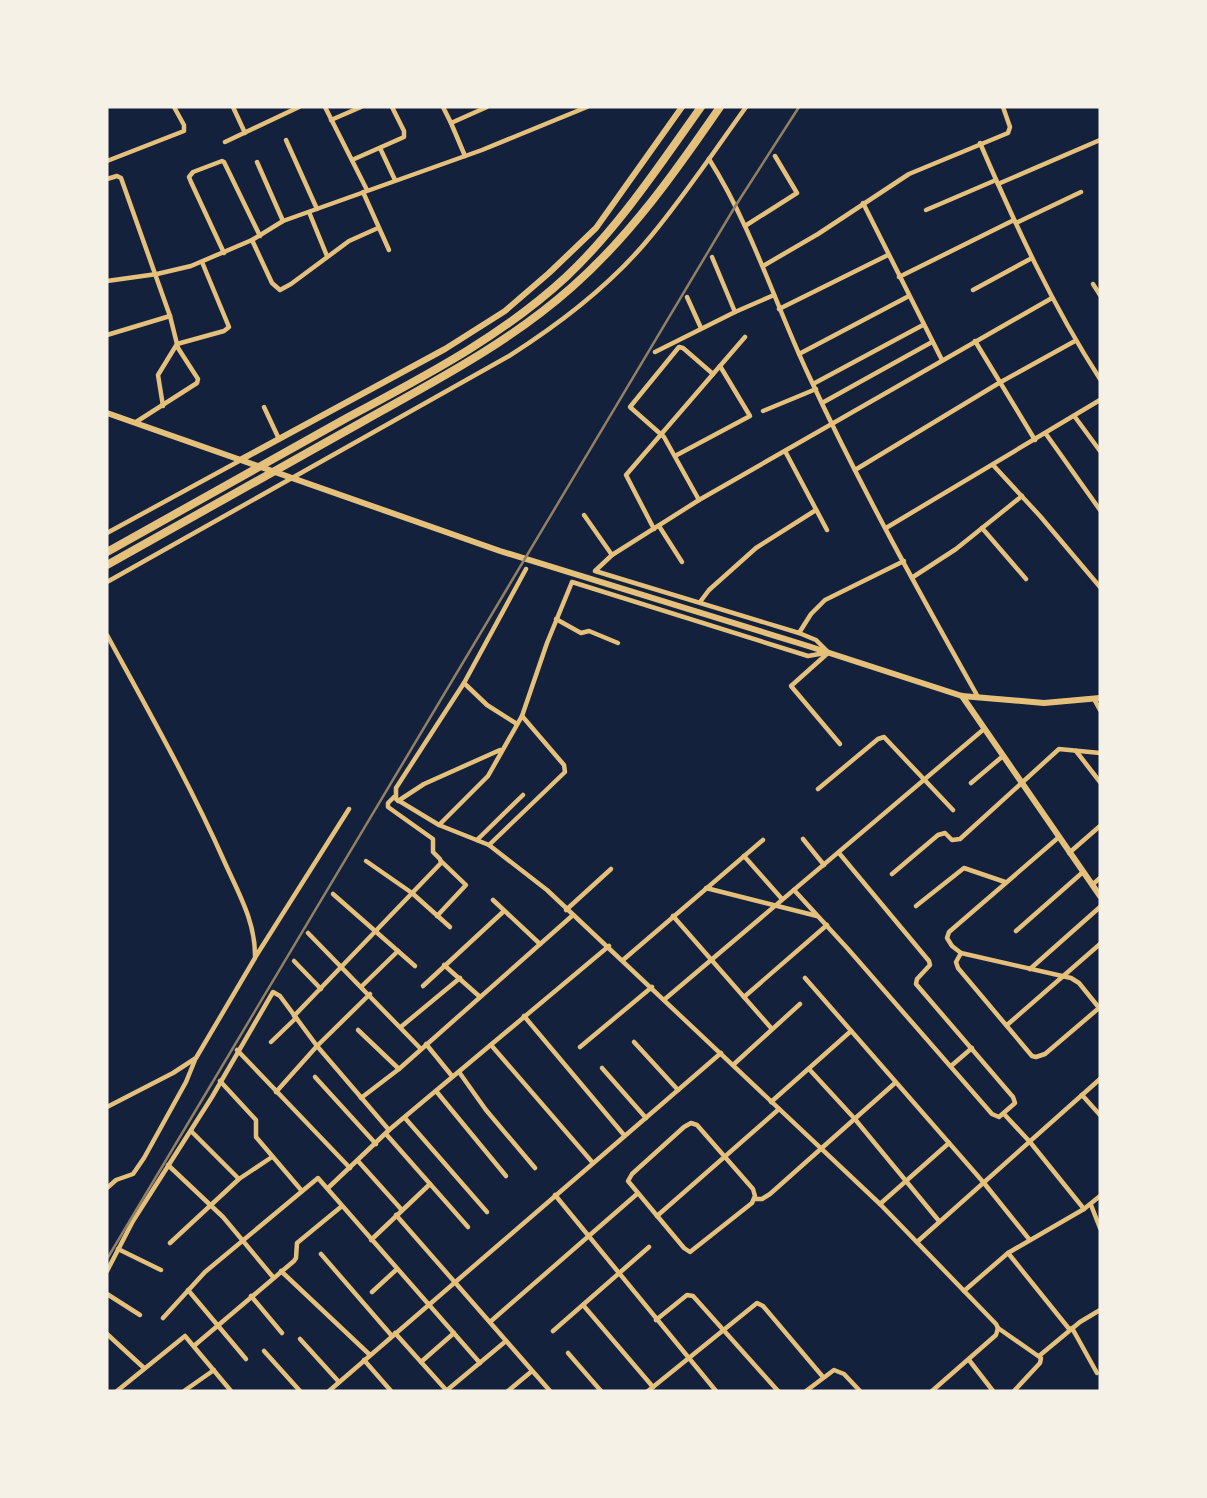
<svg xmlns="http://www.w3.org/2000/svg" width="1207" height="1498" viewBox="0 0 1207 1498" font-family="Quicksand,sans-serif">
<rect width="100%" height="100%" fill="#14213d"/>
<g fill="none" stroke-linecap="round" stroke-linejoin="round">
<g stroke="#e5c07b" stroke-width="4.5">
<polyline points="233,107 245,133"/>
<polyline points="325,107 367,190"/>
<polyline points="443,107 451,123"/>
<polyline points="331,120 361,107"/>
<polyline points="286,140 317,209"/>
<polyline points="225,142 299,107"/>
<path d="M980,143C1015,224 1052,305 1100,379"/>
<polyline points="380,148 395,180"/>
<polyline points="465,156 451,123 487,107"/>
<path d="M709,159C752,227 775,304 809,376C860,486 919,592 978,697"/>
<polyline points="352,160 404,137 404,131 392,107"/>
<polyline points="107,161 184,131 184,125 174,107"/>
<polyline points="257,162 283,221"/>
<polyline points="107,179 117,176 121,178 170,316 107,335"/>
<polyline points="998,184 1100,140"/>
<polyline points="363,192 389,250"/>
<polyline points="863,203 942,360"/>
<polyline points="926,210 996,180"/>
<polyline points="309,212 327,256"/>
<polyline points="1016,223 1081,192"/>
<polyline points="745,226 797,193 775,156"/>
<polyline points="252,240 272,283 280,290 291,284 349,241 378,228"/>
<polyline points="224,253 191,182 189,177 193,172 222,161 224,162 260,236"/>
<polyline points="712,257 735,312"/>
<polyline points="763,266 818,234 909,174 1008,133 1010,127 1003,107"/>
<polyline points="899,277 1014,220"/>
<polyline points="107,281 157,274 191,266 252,240 283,221 482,150 587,107"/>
<polyline points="1093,284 1100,295"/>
<polyline points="973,290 1032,258"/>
<polyline points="687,297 701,328"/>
<polyline points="779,309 888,255"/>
<polyline points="975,341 1035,440"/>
<polyline points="655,352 735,312 774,295"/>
<polyline points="799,354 909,296"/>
<polyline points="813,384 923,325"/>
<polyline points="822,403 932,342"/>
<polyline points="163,406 158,375 177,344 224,331 229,327 202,262"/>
<polyline points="264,407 279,439"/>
<polyline points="763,411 816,389"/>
<polyline points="1075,417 1100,451"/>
<polyline points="136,422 197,383 198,379 178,348 170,316"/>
<polyline points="1046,434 1100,510"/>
<polyline points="785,451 827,530"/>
<polyline points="675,456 750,416 720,366"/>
<polyline points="993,465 1040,516 1100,587"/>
<polyline points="855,470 999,383 1075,341"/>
<polyline points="699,500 664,437 630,407 679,347 683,348 713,374"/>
<polyline points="584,515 612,555"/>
<polyline points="659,526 682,562"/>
<polyline points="886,528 1100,400"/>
<polyline points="982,528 1026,579"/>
<polyline points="654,529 626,475 745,337"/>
<polyline points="107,533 241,460"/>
<polyline points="526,569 464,683 396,788 396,799 439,825 489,845 547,890 880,1204 996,1324 998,1328 996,1335 932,1391"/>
<polyline points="913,577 956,549 1022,496"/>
<path d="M107,582L509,356C561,323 612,284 651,236C685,195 715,150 746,107"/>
<polyline points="700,602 709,590 756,548 816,510"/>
<polyline points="556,619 581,633 589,631 618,643"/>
<polyline points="799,633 811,614 825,600 904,561"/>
<path d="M107,635C148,710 190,784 225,863C239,894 256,923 255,958L196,1058L173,1073L107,1107"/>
<polyline points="828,652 816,640 799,633 595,571 612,555 699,500 1052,298"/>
<polyline points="828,653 791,686 840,744"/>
<polyline points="464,683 487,705 517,724"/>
<polyline points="1094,699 1100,710"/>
<polyline points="1076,751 1100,782"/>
<polyline points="971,783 1003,756"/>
<polyline points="818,789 878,739 884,737 953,810"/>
<polyline points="398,801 424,784 500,750"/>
<polyline points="439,825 488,776 522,716 547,643 572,582 808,656 825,653"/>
<polyline points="1059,837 949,932 947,938 952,946 961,953 1071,978 1079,983 1100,1009"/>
<polyline points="803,839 824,865"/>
<polyline points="477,840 523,795"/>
<polyline points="489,845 565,772 564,765 522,716"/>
<polyline points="1069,853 1100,826"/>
<polyline points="744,856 782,899"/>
<polyline points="366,861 412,893 450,927"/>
<polyline points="892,874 938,835 945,833 952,840 960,839 1059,749 1100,753"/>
<polyline points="1092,885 1100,878"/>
<polyline points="706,888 817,916"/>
<polyline points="794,890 848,949 992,1114 999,1117 1015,1103 1013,1097 916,984 917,979 930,965 929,961 839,853"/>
<polyline points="333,894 415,966"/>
<polyline points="493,900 540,944"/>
<polyline points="916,906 964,868 1005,882"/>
<polyline points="566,910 611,869"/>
<polyline points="437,916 466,885 442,862"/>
<polyline points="673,916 772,1029"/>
<polyline points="1016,931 1083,872"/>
<polyline points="308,933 420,1048"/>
<polyline points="961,953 956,962 958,968 1032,1056 1036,1057 1045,1054 1099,1008"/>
<polyline points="256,956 349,809"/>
<polyline points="623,960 763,840"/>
<polyline points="294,961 321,989"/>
<polyline points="444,965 479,996"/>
<polyline points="1030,969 1100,907"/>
<polyline points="805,978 984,1183 1029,1239"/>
<polyline points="362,986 398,951"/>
<polyline points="423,986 504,911"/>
<polyline points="744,997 827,925"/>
<polyline points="665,999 984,729"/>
<polyline points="294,1016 441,863 440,859 433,852 433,839 388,807 388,803 394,797"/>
<polyline points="524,1016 624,1135"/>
<polyline points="1007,1025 1100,944"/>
<polyline points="402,1026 460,978"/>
<polyline points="358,1030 399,1069"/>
<polyline points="271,1042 296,1018"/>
<polyline points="634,1042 678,1090"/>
<polyline points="426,1044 452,1076"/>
<polyline points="491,1045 593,1163"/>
<polyline points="580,1047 652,987"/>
<polyline points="237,1050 350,1168"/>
<polyline points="733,1065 800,1004"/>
<polyline points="951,1066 972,1048"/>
<polyline points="602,1068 646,1118"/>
<polyline points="809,1069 854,1118 939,1221"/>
<polyline points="459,1072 486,1110 535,1168"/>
<polyline points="315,1077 376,1144"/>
<polyline points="220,1081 256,1120 256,1137 302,1191"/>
<polyline points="436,1091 506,1176"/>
<polyline points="276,1092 317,1046 370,994"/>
<polyline points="1082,1095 1100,1115"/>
<polyline points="361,1098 399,1069 573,915"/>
<polyline points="771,1102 851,1031"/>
<polyline points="1004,1114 1030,1142 1084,1209"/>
<polyline points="405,1118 487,1212"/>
<polygon points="691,1123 697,1125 753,1189 755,1196 752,1203 690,1252 684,1248 628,1181 632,1174 684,1127"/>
<polyline points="191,1131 239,1179"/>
<polyline points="386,1134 468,1227"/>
<polyline points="358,1161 401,1209"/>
<polyline points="168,1165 223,1217 273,1277"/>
<polyline points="107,1188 116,1180 133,1174 144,1158 186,1082 195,1060"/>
<polyline points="328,1188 389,1130 609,946"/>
<polyline points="555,1195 716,1391"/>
<polyline points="755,1199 762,1199 770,1194 895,1083"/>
<polyline points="880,1204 949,1143"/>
<polyline points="1091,1205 1100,1228"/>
<polyline points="396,1215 550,1391"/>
<polyline points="657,1216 779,1109"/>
<polyline points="371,1240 430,1184"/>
<polyline points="917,1242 1100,1079"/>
<polyline points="170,1243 239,1179 272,1157"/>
<polyline points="118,1249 161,1270"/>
<polyline points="1008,1253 1070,1330"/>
<polyline points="321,1254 392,1336"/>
<polyline points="107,1271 133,1221 212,1097 273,992 280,996 317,1046 389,1130"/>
<polyline points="281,1271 370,1355"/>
<polyline points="188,1290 246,1359"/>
<polyline points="964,1291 1008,1253 1084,1209 1100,1196"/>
<polyline points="372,1292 397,1269"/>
<polyline points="107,1294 140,1315"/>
<polyline points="251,1296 282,1333"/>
<polyline points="583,1305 653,1387"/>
<polyline points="163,1318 205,1272 318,1178 480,1363"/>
<polyline points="656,1320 687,1295 693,1296 778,1391"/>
<polyline points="490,1322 637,1194"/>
<polyline points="998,1328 1041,1358 1040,1363 1014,1391"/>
<polyline points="1072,1328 1097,1373"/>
<polyline points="553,1331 649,1247"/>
<polyline points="395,1333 447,1391"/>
<polyline points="107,1334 144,1368"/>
<polyline points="300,1339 339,1382"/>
<polyline points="195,1345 294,1261 296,1258 297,1243 342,1206"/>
<polyline points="264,1351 300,1391"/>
<polyline points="568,1353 601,1391"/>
<polyline points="1039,1356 1080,1322 1100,1310"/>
<polyline points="364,1360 391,1391"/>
<polyline points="969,1360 993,1391"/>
<polyline points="421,1362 454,1333"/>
<polyline points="117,1391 185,1336 231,1391"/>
<polyline points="184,1391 214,1370"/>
<polyline points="329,1391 721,1053"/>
<polyline points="446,1391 506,1341"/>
<polyline points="508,1391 532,1371"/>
<polyline points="648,1391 757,1303 763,1306 823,1377"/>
<polyline points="806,1391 834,1370 844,1374 860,1391"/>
</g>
<g stroke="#e5c07b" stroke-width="6">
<polyline points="107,413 500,551 808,646 962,696 1044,703 1100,698"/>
<polyline points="242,459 445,349 505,311 549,273 596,228 682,107"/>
<polyline points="962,696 1100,896"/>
</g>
<g stroke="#e5c07b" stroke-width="8">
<path d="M107,552C186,508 264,464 343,420C421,378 500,338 566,277C619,227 659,166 701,107"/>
<path d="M107,565C192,517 277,470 362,422C435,381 509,343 572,287C631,235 676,171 720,107"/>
</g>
<polyline stroke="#918062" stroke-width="2.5" points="107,1259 736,205 799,107"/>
</g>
<rect width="1207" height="1498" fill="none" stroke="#f6f1e7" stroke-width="217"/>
</svg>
